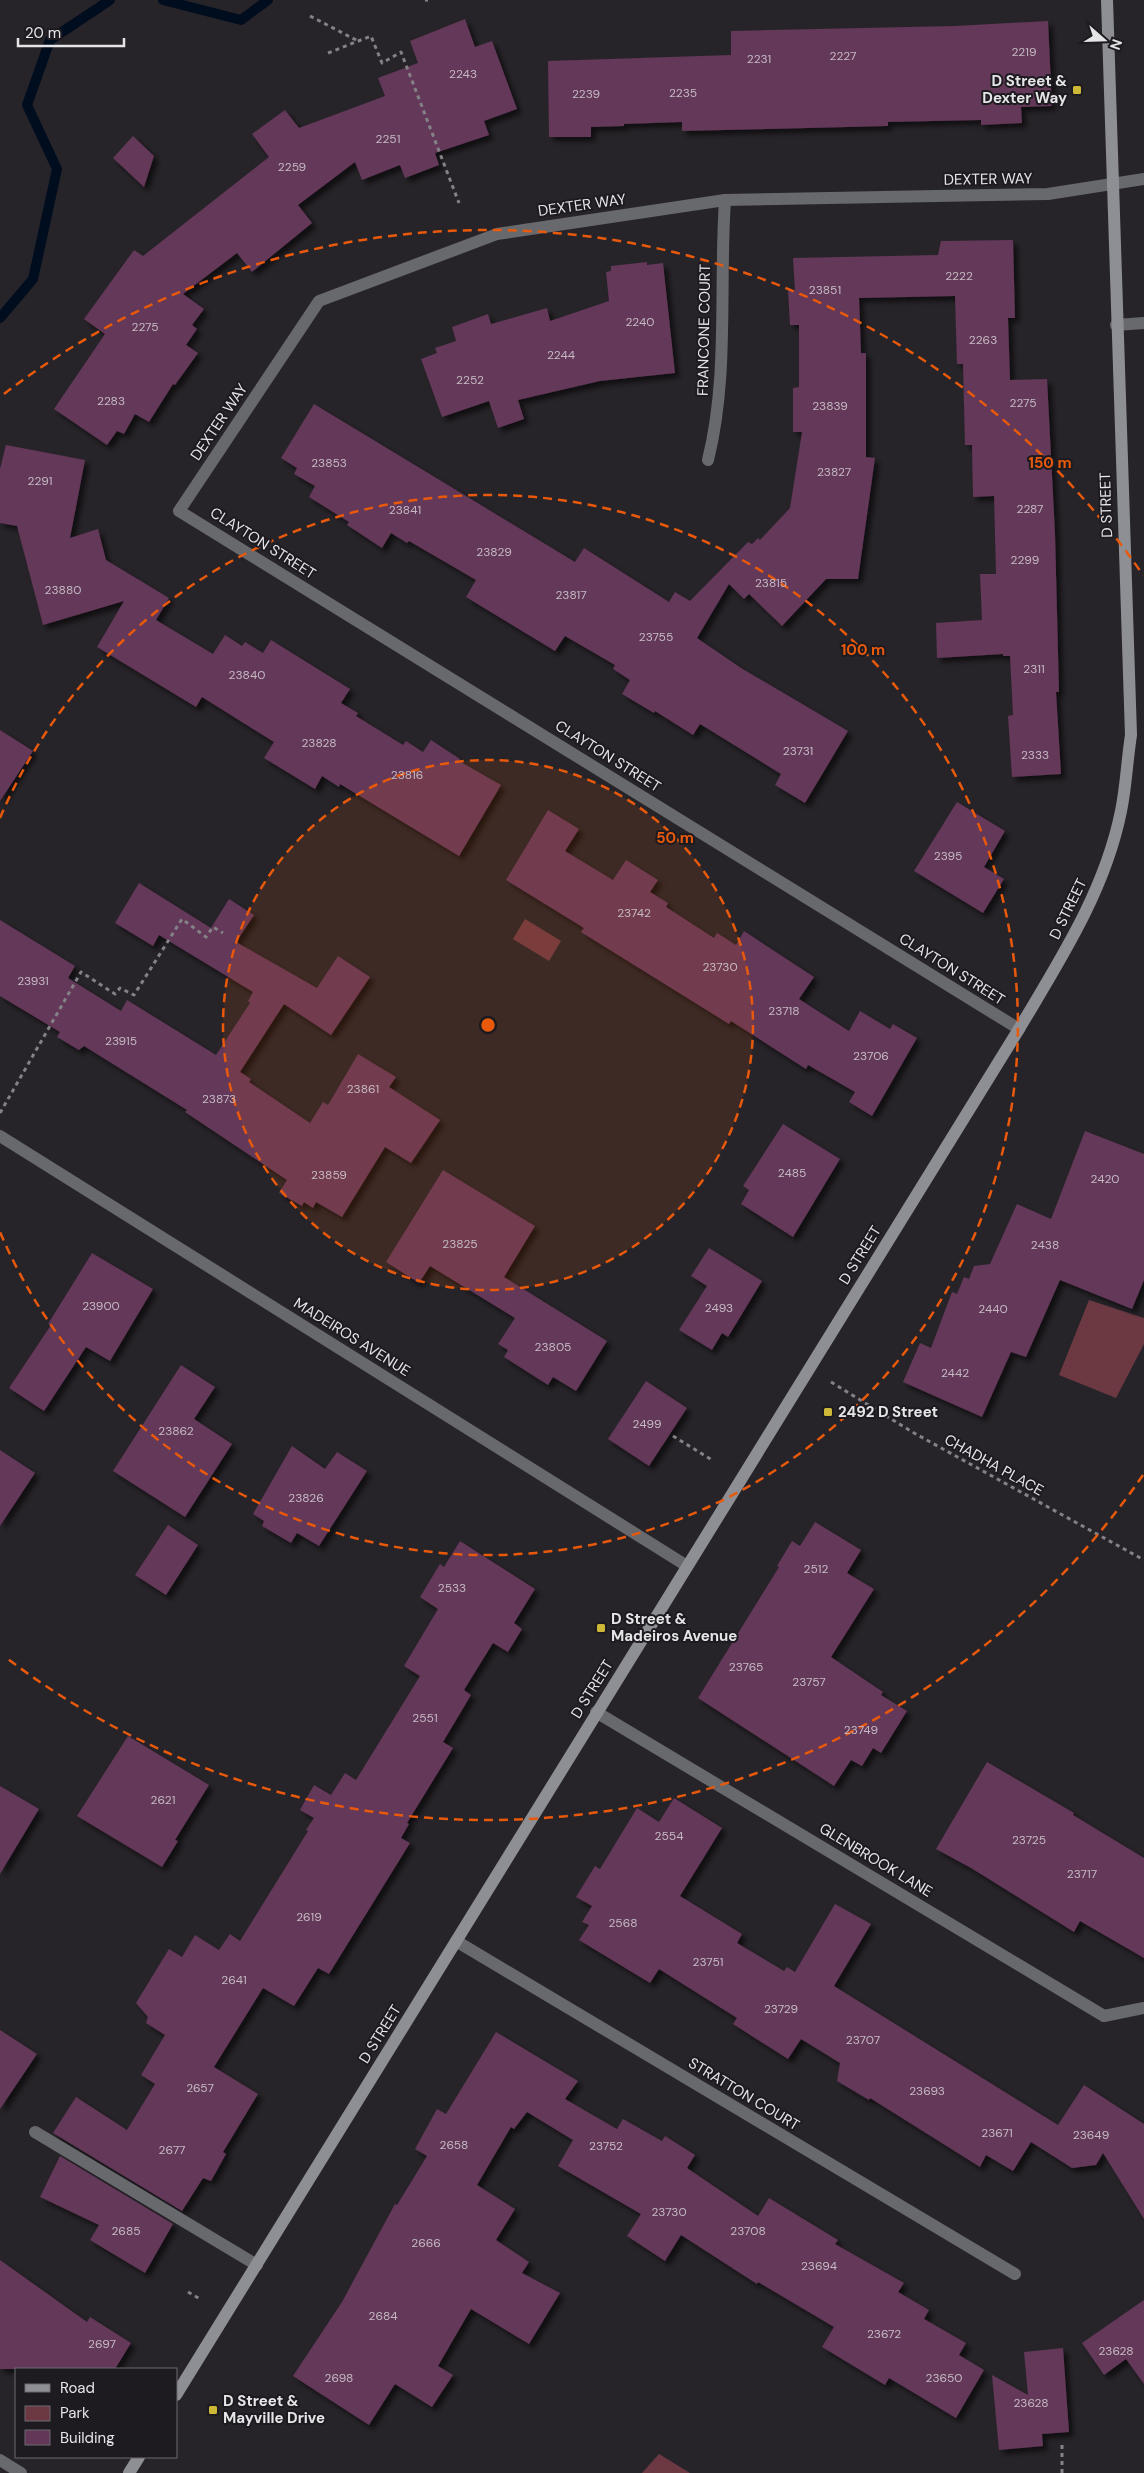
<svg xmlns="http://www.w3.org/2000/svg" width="1144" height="2473" viewBox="0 0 1144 2473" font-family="'DM Sans',sans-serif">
<defs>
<filter id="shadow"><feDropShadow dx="4.5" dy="4.5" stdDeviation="2.5" flood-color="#0009"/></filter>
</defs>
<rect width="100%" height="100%" fill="#272429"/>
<g fill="#6c3943">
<polygon points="525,919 561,941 549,961 513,939"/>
<polygon points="1089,1300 1144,1318 1144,1344 1116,1398 1059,1375"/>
<polygon points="659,2454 690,2473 642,2473"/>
</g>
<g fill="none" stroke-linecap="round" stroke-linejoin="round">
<g stroke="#000d1f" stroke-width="10">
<polyline points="163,0 241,20 268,0"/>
<polyline points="0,318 33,279 57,169 27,105 50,40 110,0"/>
</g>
</g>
<g fill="#633758" filter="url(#shadow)">
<polygon points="465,19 475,47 492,41 517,109 484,121 489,135 435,153 439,165 405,178 400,165 362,180 355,162 298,205 312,223 252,272 237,253 183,294 204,309 192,325 197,329 186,345 198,353 175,385 173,384 149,422 135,414 124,434 117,431 107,445 54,409 105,334 84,319 134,250 143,256 269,157 252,134 285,110 299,128 385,96 378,78 418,63 410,41"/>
<polygon points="1048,21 1052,106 1021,107 1022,123 981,125 981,120 888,122 888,126 682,131 682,122 624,124 624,126 591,127 591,137 549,137 548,61 731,55 731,31 955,26"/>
<polygon points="133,136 154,156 144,187 113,158"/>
<polygon points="1013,240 1015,318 1008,318 1010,380 1047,379 1055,533 1059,692 1056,692 1061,774 1012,777 1008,716 1013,715 1010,656 1003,656 1003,654 937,658 936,623 982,620 980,574 996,574 994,496 973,497 972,445 965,445 963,364 957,364 955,296 859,298 861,353 866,353 866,457 875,458 858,579 826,579 782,626 749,594 744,599 729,584 697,638 741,668 848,731 805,803 775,785 781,774 700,724 693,735 655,711 654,713 622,694 630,680 613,669 615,665 565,636 555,651 466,597 476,580 409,541 407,543 391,533 382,548 347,525 349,522 309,497 315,486 294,474 297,468 281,458 314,404 575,562 584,548 669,602 675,592 690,601 748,542 752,544 758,538 760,540 790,508 802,432 793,432 793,388 799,387 799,325 790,325 788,290 795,290 793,258 938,255 941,241"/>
<polygon points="647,262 647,265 663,263 675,373 600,381 518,400 524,419 498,428 489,401 442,417 421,359 437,353 435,348 456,341 452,327 488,314 491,324 547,308 550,321 609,301 606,272 611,271 611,266"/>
<polygon points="6,445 85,460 70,538 98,529 106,560 169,598 156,620 213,654 225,635 242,646 245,642 263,653 271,640 350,689 341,703 358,713 356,716 403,745 406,741 423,752 431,740 460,759 459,761 501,785 459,856 340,784 339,787 322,776 315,789 264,758 274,742 202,697 196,707 97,647 124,601 43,625 17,526 0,523 0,469"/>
<polygon points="0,730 33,751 0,801"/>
<polygon points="957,802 1005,831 984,867 1004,879 983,913 914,871"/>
<polygon points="548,810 579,829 565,851 613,880 626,860 658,880 650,892 668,903 666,907 714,938 717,933 736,945 744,931 814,977 799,999 849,1031 860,1011 890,1029 893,1024 917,1038 872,1116 849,1102 855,1092 808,1065 806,1069 731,1021 729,1024 581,932 584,928 506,880"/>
<polygon points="139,883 211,928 229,899 254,915 236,942 317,988 338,956 370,977 331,1035 284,1004 240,1072 251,1079 249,1082 310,1123 323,1102 328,1105 358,1054 396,1077 389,1087 440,1120 411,1163 385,1147 342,1217 316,1202 313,1208 304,1202 302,1206 279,1193 287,1180 185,1112 187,1110 84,1046 79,1050 57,1037 60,1032 0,996 0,920 75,966 68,978 121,1011 127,1000 216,1055 250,1003 248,1001 253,992 159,935 153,946 115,923"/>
<polygon points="783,1124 840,1159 793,1237 741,1204 749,1190 743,1186"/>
<polygon points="1085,1131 1144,1154 1144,1280 1132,1309 1060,1280 1026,1357 1011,1352 982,1417 903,1382 920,1343 931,1348 952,1292 957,1294 964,1277 969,1279 974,1266 990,1264 1017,1204 1051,1219"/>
<polygon points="443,1170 535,1226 504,1277 607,1341 576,1391 553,1377 548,1385 504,1357 508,1350 498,1344 515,1318 430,1266 419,1283 386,1262"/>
<polygon points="709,1248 762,1281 728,1337 722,1333 712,1350 679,1330 707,1286 691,1276"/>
<polygon points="92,1253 153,1289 110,1361 86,1347 44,1411 9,1388 51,1325 48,1324"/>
<polygon points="181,1365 215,1387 194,1419 232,1444 185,1517 113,1471"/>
<polygon points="646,1381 687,1408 649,1466 608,1439"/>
<polygon points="292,1446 325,1469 337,1452 367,1471 319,1546 297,1533 291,1543 262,1526 264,1521 253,1514"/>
<polygon points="0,1450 35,1473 0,1526"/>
<polygon points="815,1522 861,1550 847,1573 874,1589 831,1657 883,1692 881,1695 907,1711 881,1753 873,1748 862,1766 851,1760 834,1786 698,1698 779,1567 777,1566 792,1541 800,1546"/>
<polygon points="168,1525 198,1545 166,1595 135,1575"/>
<polygon points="460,1541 535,1589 514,1623 522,1629 508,1652 493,1643 464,1690 471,1695 443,1742 453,1748 407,1823 409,1824 401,1838 410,1843 329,1974 318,1968 294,2006 263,1988 214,2067 258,2094 223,2152 226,2154 211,2181 203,2178 182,2211 53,2133 76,2097 127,2130 155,2084 141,2075 165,2035 146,2023 148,2017 136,2003 169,1949 182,1957 195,1935 219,1950 230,1934 240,1941 308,1831 306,1830 314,1818 300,1810 314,1785 331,1795 345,1773 356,1780 420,1676 404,1666 438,1609 420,1597 440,1564 444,1567"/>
<polygon points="128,1736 209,1785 175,1840 178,1841 162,1867 77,1816"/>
<polygon points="987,1762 1074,1813 1073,1815 1144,1858 1144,1958 1080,1921 1074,1932 971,1868 936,1849"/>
<polygon points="0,1786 39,1809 0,1874"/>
<polygon points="674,1798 722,1828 680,1896 742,1934 737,1943 784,1971 787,1967 795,1972 835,1904 871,1924 834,1986 1058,2125 1084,2085 1144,2124 1144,2219 1103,2153 1096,2165 1072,2168 1031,2142 1013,2171 986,2155 980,2167 870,2098 869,2100 837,2081 840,2063 801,2039 788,2059 733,2024 737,2018 659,1969 650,1983 579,1940 589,1925 582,1922 592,1906 576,1897 595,1866 600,1869 637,1808 659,1822"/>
<polygon points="0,2030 37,2054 0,2109"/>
<polygon points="496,2032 578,2081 565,2099 617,2129 623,2119 662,2141 665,2136 695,2155 687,2168 758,2216 769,2198 838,2240 835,2244 904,2283 898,2292 929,2310 924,2319 966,2343 959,2355 984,2370 956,2418 889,2378 885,2385 822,2347 834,2327 758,2282 757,2284 681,2235 665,2261 627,2236 641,2214 558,2166 573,2140 527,2112 514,2129 511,2127 477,2185 515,2209 496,2240 529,2262 522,2273 560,2293 529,2344 471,2309 438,2366 453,2375 432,2407 395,2384 369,2425 293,2376 342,2302 395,2204 397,2205 427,2156 415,2149 437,2109 446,2114"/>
<polygon points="60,2156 173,2224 145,2273 90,2240 99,2225 40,2197"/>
<polygon points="0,2260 87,2322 90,2317 131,2343 115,2369 0,2369"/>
<polygon points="1144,2300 1144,2384 1126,2359 1104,2375 1082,2343"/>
<polygon points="1063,2348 1069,2432 1042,2434 1043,2446 999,2450 992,2375 1028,2395 1024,2352"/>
</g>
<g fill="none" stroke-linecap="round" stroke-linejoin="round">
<g stroke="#848286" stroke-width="3" stroke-dasharray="4 4" stroke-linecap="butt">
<polyline points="425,0 428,0"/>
<polyline points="310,16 358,41"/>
<polyline points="328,53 371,36 382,63 401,52 459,203"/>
<polyline points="0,1113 81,972 115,994 120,988 134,995 182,919 206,937 213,927 223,933"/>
<polyline points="831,1382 914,1433 1144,1560"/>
<polyline points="673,1436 712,1460"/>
<polyline points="188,2292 200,2299"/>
<polyline points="1062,2473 1062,2444"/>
</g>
<polyline stroke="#68696c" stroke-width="12" points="35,2132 257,2265"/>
<g stroke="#68696c" stroke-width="12">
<polyline points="1116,325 1144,323"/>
<path d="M708,460C729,376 719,286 725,200"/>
<polyline points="1019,1029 179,511 319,301 497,234 725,200 1048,194 1144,179"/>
<polyline points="0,1136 687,1566"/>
<polyline points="596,1712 1104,2016 1144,2008"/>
<polyline points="456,1941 1015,2274"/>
<polyline points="0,2460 21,2473"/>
</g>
<g stroke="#8e8f94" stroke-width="12">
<path d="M176,2395L1019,1029C1060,960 1105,891 1121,811C1126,787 1127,761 1131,735L1107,0"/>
<polyline points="129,2473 139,2457"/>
</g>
</g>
<circle cx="488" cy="1025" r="265" fill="#e8590c" fill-opacity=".12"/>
<g fill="none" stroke="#e8590c" stroke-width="2.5" stroke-dasharray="9 6">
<circle cx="488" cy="1025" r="265"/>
<path d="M0 818A530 530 0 1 1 0 1232"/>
<path d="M1143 1475A795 795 0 0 1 4 1656M4 394A795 795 0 0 1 1143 575"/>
</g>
<g fill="#ceb837" stroke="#1d1b20" stroke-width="2">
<rect x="1072" y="85" width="10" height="10" rx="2.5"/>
<rect x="823" y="1407" width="10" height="10" rx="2.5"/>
<rect x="596" y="1623" width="10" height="10" rx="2.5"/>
<rect x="208" y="2405" width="10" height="10" rx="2.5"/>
</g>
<g text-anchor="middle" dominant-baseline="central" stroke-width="4" stroke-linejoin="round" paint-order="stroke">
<g font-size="12" fill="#c4b9c3">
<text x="1024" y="52">2219</text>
<text x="843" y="56">2227</text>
<text x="759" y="59">2231</text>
<text x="463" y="74">2243</text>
<text x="683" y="93">2235</text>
<text x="586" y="94">2239</text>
<text x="388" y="139">2251</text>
<text x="292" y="167">2259</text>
<text x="959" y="276">2222</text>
<text x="825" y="290">23851</text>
<text x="640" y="322">2240</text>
<text x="145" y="327">2275</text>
<text x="983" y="340">2263</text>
<text x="561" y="355">2244</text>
<text x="470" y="380">2252</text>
<text x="111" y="401">2283</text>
<text x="1023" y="403">2275</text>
<text x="830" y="406">23839</text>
<text x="329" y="463">23853</text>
<text x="834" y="472">23827</text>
<text x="40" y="481">2291</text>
<text x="1030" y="509">2287</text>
<text x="405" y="510">23841</text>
<text x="494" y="552">23829</text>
<text x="1025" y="560">2299</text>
<text x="771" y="583">23815</text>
<text x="63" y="590">23880</text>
<text x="571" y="595">23817</text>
<text x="656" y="637">23755</text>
<text x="1034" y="669">2311</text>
<text x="247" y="675">23840</text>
<text x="319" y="743">23828</text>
<text x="798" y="751">23731</text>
<text x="1035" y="755">2333</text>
<text x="407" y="775">23816</text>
<text x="948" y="856">2395</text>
<text x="634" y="913">23742</text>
<text x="720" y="967">23730</text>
<text x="33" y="981">23931</text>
<text x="784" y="1011">23718</text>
<text x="121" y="1041">23915</text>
<text x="871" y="1056">23706</text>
<text x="363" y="1089">23861</text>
<text x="219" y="1099">23873</text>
<text x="792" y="1173">2485</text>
<text x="329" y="1175">23859</text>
<text x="1105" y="1179">2420</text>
<text x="460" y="1244">23825</text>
<text x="1045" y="1245">2438</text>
<text x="101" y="1306">23900</text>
<text x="719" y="1308">2493</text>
<text x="993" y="1309">2440</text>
<text x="553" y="1347">23805</text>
<text x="955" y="1373">2442</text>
<text x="647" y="1424">2499</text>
<text x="176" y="1431">23862</text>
<text x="306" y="1498">23826</text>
<text x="816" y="1569">2512</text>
<text x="452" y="1588">2533</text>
<text x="746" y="1667">23765</text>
<text x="809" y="1682">23757</text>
<text x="425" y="1718">2551</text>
<text x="861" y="1730">23749</text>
<text x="163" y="1800">2621</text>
<text x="669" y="1836">2554</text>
<text x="1029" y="1840">23725</text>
<text x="1082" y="1874">23717</text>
<text x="309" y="1917">2619</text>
<text x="623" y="1923">2568</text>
<text x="708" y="1962">23751</text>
<text x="234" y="1980">2641</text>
<text x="781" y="2009">23729</text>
<text x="863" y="2040">23707</text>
<text x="200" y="2088">2657</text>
<text x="927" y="2091">23693</text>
<text x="997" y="2133">23671</text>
<text x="1091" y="2135">23649</text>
<text x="454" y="2145">2658</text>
<text x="606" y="2146">23752</text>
<text x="172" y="2150">2677</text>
<text x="669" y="2212">23730</text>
<text x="126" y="2231">2685</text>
<text x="748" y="2231">23708</text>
<text x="426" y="2243">2666</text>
<text x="819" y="2266">23694</text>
<text x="383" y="2316">2684</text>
<text x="884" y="2334">23672</text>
<text x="102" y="2344">2697</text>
<text x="1116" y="2351">23628</text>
<text x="339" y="2378">2698</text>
<text x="944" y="2378">23650</text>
<text x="1031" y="2403">23628</text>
</g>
<g font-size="15" font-weight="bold" fill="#e5e4e7" stroke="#1d1b20" text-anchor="start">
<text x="1067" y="81" text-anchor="end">D Street &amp;<tspan x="1067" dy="17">Dexter Way</tspan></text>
<text x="838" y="1412">2492 D Street</text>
<text x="611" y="1619">D Street &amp;<tspan x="611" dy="17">Madeiros Avenue</tspan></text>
<text x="223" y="2401">D Street &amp;<tspan x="223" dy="17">Mayville Drive</tspan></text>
</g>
<g font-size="15" fill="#e5e4e7" stroke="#1d1b20">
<text transform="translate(988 179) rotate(-1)">DEXTER WAY</text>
<text transform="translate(582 205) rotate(-8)">DEXTER WAY</text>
<text transform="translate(704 330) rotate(-89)">FRANCONE COURT</text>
<text transform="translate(219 422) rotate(-56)">DEXTER WAY</text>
<text transform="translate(1106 505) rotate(-92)">D STREET</text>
<text transform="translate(263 543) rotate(32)">CLAYTON STREET</text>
<text transform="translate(608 756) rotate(32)">CLAYTON STREET</text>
<text transform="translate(1068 909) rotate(-64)">D STREET</text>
<text transform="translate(952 969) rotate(32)">CLAYTON STREET</text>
<text transform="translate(860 1255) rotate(-58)">D STREET</text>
<text transform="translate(352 1337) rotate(32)">MADEIROS AVENUE</text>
<text transform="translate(994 1465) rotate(29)">CHADHA PLACE</text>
<text transform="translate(592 1689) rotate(-58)">D STREET</text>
<text transform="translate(876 1860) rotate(31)">GLENBROOK LANE</text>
<text transform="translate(380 2034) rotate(-58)">D STREET</text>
<text transform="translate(744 2094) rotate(31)">STRATTON COURT</text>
</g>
</g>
<circle cx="488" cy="1025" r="8" fill="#e8590c" stroke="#1d1b20" stroke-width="2.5"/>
<g font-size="15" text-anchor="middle" font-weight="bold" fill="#e8590c" stroke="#1d1b20" stroke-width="4" stroke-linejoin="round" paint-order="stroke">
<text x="1050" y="468">150 m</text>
<text x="863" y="655">100 m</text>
<text x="675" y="843">50 m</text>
</g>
<rect x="15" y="2368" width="162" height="90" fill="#1d1b20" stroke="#6d6b70"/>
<rect x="25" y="2384" width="25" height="8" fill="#8e8f94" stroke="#6d6b70"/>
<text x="60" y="2393" font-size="15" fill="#e5e4e7">Road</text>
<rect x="25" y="2406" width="25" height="15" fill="#6c3943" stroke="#6d6b70"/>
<text x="60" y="2418" font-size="15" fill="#e5e4e7">Park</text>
<rect x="25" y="2430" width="25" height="15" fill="#633758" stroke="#6d6b70"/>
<text x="60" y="2443" font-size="15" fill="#e5e4e7">Building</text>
<g transform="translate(1104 40) rotate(110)" stroke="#1d1b20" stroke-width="4" paint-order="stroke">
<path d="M0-4L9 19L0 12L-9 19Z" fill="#e5e4e7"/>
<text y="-8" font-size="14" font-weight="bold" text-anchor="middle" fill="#e5e4e7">N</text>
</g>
<path d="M18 38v8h106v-8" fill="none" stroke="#e5e4e7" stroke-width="2.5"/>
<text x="25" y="38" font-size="15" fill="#e5e4e7" stroke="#1d1b20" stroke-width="4" paint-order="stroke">20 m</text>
</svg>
